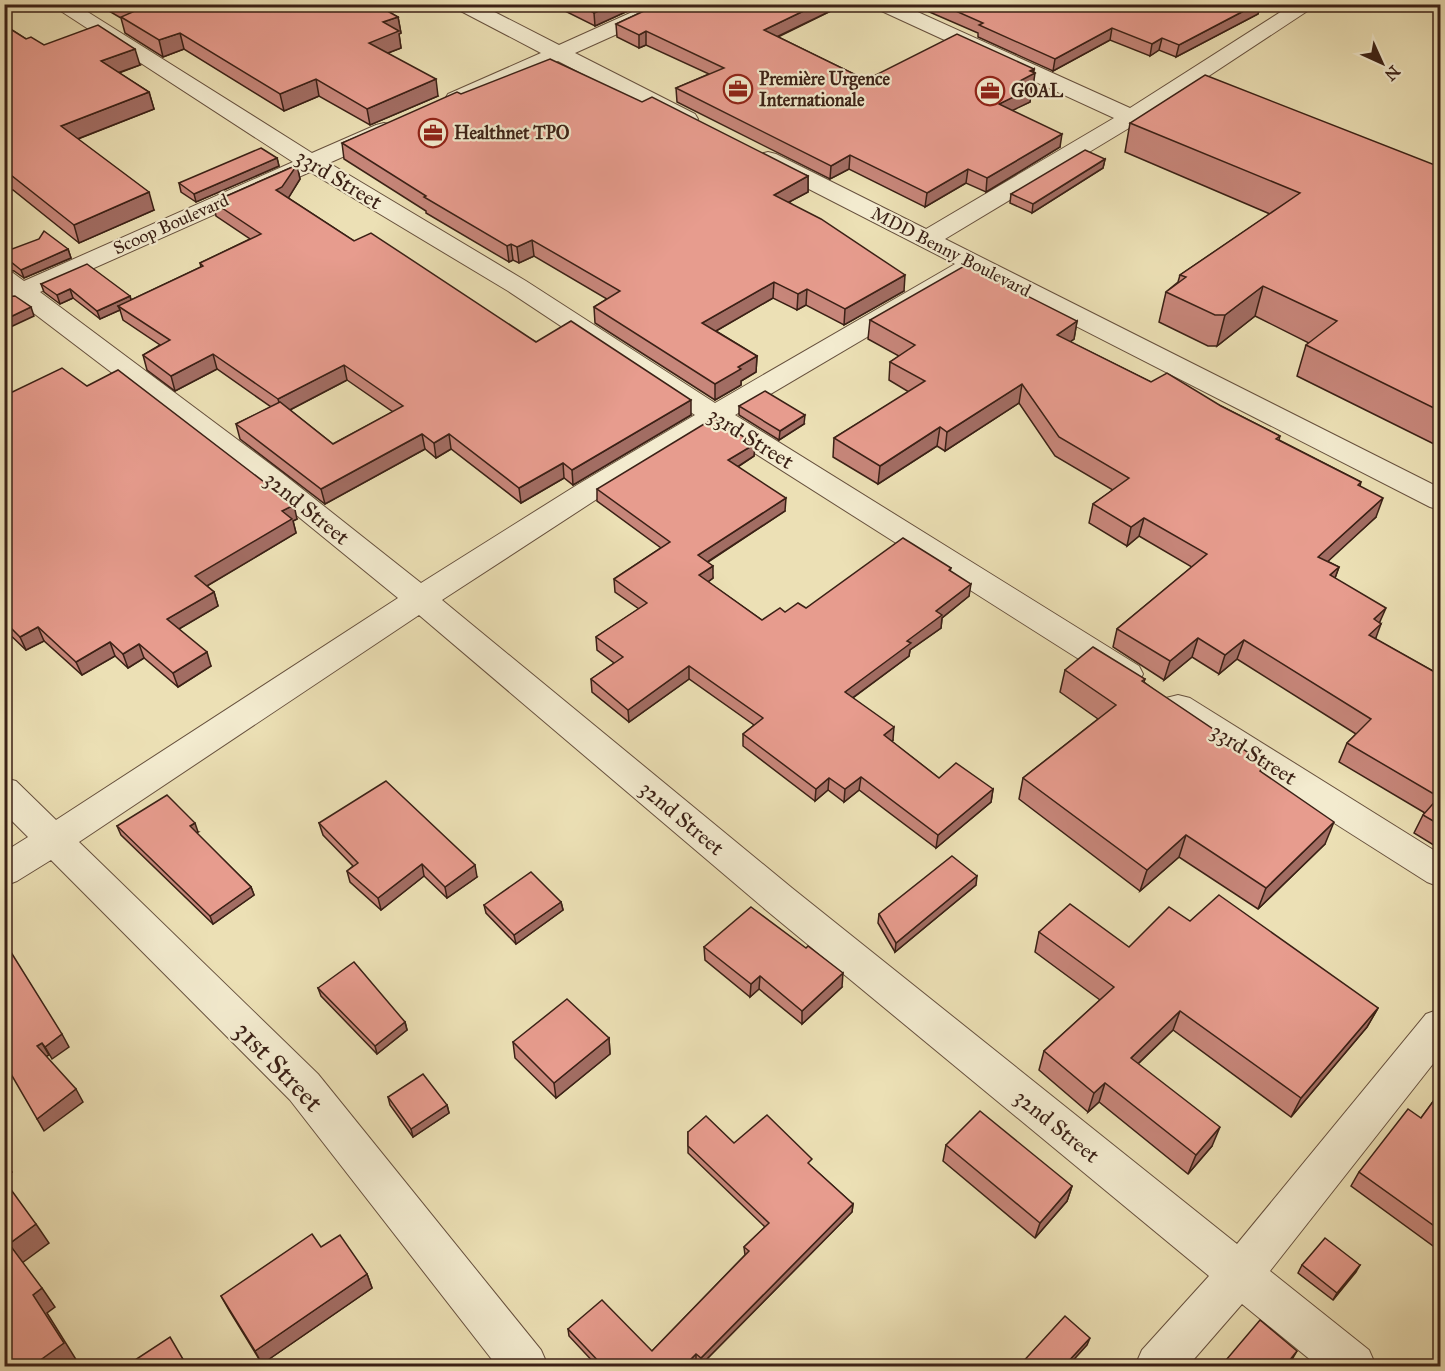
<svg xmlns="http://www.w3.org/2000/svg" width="1445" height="1371" viewBox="0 0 1445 1371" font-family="'IM FELL Great Primer',serif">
<rect width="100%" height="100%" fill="#ece0b5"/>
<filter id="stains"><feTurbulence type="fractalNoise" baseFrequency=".00333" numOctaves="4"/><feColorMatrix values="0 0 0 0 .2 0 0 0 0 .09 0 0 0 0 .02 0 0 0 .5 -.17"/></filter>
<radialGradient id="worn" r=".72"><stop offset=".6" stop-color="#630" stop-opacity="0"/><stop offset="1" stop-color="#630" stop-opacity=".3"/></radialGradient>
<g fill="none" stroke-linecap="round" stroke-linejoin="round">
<g stroke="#67513e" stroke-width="2">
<g id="minor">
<path d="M50,4H75L312,153L376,125L384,123L392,125L395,130L392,135L329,163L526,281L715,403L955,264L760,164L756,159L760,154L768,152L776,154L926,229L1114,118L875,8L872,4H900L1130,108L1293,4H1318L1139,122L945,239L1440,488V510L1430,507L974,274L735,415L1139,666L1143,674L1139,682L1127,686L1115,682L715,428L597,499L442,600L792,888L1237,1244L1426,1014L1440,1009V1055L1270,1271L1369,1350L1376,1366H1318L1242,1304L1188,1366H1135L1142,1350L1209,1276L766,910L419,615L79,842L318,1074L541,1350L548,1366H497L290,1100L51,860L17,881L4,886V852L28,837L4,813V778L16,781L56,820L398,598L262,487L19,302L4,305V270L13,273L24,281L293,162ZM310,172L508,291L695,415L577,485L421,583L282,473L40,292Z"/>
<polygon points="452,4 479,4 559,45 650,4 678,4 675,8 575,53 695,114 698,119 695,124 687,126 679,124 558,61 464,104 456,106 448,104 445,99 448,94 541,53 455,8"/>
<polygon points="1178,695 1190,698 1440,854 1440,887 1427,882 1166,716 1161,707 1166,698"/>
</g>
</g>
<use href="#minor" fill="#f3ebcf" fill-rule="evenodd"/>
</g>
<g fill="#c7867a" stroke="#3b2116" stroke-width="1.5" fill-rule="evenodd">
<polygon points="97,4 375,4 398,17 401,33 399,34 401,48 388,53 438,96 370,125 319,96 284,111 184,49 163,57 125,33 121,18"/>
<polygon points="551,4 643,4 595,26"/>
<polygon points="659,4 845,4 778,37 866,80 1034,69 1033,87 1031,88 1030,102 1012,110 1060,147 986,192 966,183 925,207 849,169 830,179 677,102 676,88 709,74 646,45 639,48 617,37 616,24"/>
<polygon points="911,4 1261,4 1258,14 1176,57 1159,50 1150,56 1110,40 1053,71 978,37 978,33"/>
<polygon points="4,25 26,39 44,45 140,65 119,73 149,92 154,109 78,139 154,210 79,243 13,190 4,189"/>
<polygon points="461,94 642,102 808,176 808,192 789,202 904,291 844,325 806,305 797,310 773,298 716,331 757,356 756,372 741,381 741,385 715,400 595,323 594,307 607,299 534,256 519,263 513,260 509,262 426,213 426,211 344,159 342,143"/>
<polygon points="1130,123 1440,167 1440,447 1297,376 1306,345 1309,343 1255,316 1217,346 1208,346 1159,322 1166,292 1178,282 1180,275 1270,214 1125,152"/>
<polygon points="277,158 279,166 196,202 181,192 179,183"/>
<polygon points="1105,159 1103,168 1032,213 1010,203 1011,194"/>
<path d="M297,165L300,179L288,198L354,241L536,342L691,415L573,485L564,478L521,503L451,449L436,458L425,449L325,504L240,439L236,424L271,407L217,369L175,391L147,370L143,355L160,345L123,320L120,310L100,319L73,298L60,304L44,292L41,284L130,296L131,300L201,267L200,263L250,239L216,216L213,202ZM347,380L393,412L333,444L290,410Z"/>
<polygon points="68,249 71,258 24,278 14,271 4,269 4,252"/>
<polygon points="870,320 1077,321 1074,339 1070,342 1151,382 1221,406 1280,436 1279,440 1361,482 1360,486 1376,517 1327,561 1339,567 1335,578 1380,623 1375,639 1440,675 1440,849 1414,833 1423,815 1425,813 1339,762 1347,743 1356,734 1237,659 1219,674 1192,657 1164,680 1113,647 1117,629 1192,567 1139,536 1127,546 1089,523 1093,504 1113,490 1055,456 1019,403 945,451 937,446 878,484 833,457 834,438 909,392 889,380 890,362 899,356 868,339"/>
<polygon points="87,386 297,519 293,521 296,533 207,586 214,592 218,606 179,629 211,666 178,687 144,658 128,668 115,656 82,675 44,641 26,650 4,629 4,396"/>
<polygon points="739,406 804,424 779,440 739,415"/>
<polygon points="755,444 754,456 738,467 785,511 708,562 713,578 708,582 762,620 785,612 806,608 951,568 950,571 969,596 942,618 941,628 910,650 909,656 853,698 893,740 891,741 939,778 993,789 991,802 936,848 859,790 844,802 828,790 815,801 743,746 743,734 754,725 689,679 629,722 592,692 591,679 614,663 597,650 596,637 639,609 615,592 614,579 661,548 597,501 597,489"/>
<polygon points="1065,670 1145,679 1144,682 1262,773 1325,844 1258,909 1179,857 1140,891 1019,799 1023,778 1098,719 1060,692"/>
<polygon points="319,823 477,877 447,898 424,876 381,910 350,882 347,871 353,866 323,835"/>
<polygon points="117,826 198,832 196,833 251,887 254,895 213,924 121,835"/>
<polygon points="976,885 895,952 878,923 879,914"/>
<polygon points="561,902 563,910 516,944 486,913 484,905"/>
<polygon points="1190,921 1378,1008 1367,1027 1291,1117 1173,1030 1138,1064 1212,1146 1188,1174 1099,1102 1088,1112 1039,1070 1044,1051 1100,1000 1035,952 1039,932 1129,947"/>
<polygon points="704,947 842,987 802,1024 759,989 750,997 705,960"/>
<polygon points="318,988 405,1022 407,1030 377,1054 321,996"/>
<polygon points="609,1038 610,1054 556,1098 515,1058 513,1042"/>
<polygon points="1440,1092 1440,1251 1351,1186 1359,1172 1421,1118"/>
<polygon points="388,1097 447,1105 449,1113 413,1137 390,1105"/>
<polygon points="688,1132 734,1143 812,1167 853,1204 852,1212 701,1365 696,1361 691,1366 597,1366 569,1336 568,1329 652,1351 745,1255 744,1247 765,1227 688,1153"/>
<polygon points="946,1145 1072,1186 1067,1201 1035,1238 943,1161"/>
<polygon points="321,1247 367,1274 372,1288 262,1364 229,1310 221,1296"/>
<polygon points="1302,1265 1360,1265 1333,1300 1298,1273"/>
</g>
<g fill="#a26d63" stroke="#3b2116" stroke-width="1.5">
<polygon points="614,4 643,4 595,26 594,13"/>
<polygon points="818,4 845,4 764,43 764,30"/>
<polygon points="1257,4 1261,4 1258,14 1176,57 1179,45"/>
<polygon points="398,17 401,33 399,34 401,48 372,59 369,43 383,22"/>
<polygon points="1112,28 1110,40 1053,71 1055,59"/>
<polygon points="646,31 646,45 639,48 639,35"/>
<polygon points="180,33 184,49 163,57 159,40"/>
<polygon points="1162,38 1159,50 1150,56 1152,44"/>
<polygon points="135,49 140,65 106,77 101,61"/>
<polygon points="1034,69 1033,74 1035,73 1033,87 1017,95 1018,82"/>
<polygon points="316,79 319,96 284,111 280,94"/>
<polygon points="436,79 438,96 370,125 367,109"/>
<polygon points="1032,88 1030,102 997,118 999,104"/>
<polygon points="149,92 154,109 67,143 61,126"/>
<polygon points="1062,134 1060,147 986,192 987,178"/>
<polygon points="850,155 849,169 830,179 831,166"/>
<polygon points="277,158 279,166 196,202 194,194"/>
<polygon points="1105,159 1103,168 1032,213 1033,204"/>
<polygon points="297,165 300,179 286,202 276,190"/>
<polygon points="968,169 966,183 925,207 927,193"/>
<polygon points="808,176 808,192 774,210 774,195"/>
<polygon points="149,192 154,210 79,243 74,225"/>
<polygon points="532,240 534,256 519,263 517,247"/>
<polygon points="511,244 513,260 509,262 507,246"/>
<polygon points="68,249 71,258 24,278 21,270"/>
<polygon points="905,275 904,291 844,325 845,309"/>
<polygon points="774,282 773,298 702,339 702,323"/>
<polygon points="1263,286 1255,316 1217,346 1225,315"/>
<polygon points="70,289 73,298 60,304 57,295"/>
<polygon points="807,289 806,305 797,310 798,294"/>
<polygon points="130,296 132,304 118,306 120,310 100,319 97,311"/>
<polygon points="31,307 34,316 4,330 4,320"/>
<polygon points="1077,321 1074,339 1054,353 1057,335"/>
<polygon points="213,354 217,369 175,391 171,376"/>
<polygon points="757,356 756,372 741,381 741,385 715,400 715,384 738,367"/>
<polygon points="344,365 347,380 282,414 278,399"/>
<polygon points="1022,384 1019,403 945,451 947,432"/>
<polygon points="691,400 691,415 573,485 572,470"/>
<polygon points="805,415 804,424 779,440 780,431"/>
<polygon points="940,427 937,446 878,484 880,466"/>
<polygon points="422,434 425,449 325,504 321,489"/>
<polygon points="449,434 451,449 436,458 434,443"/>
<polygon points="755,444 754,456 728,473 728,460"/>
<polygon points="563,463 564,478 521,503 519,488"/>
<polygon points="786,498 785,511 698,568 698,555"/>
<polygon points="1383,498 1376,517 1312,576 1318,557"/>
<polygon points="294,505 297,519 293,521 296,533 200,590 195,576 282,511"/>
<polygon points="1144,518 1139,536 1127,546 1131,527"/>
<polygon points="713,566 713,578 699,588 699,575"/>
<polygon points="1339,567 1332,586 1330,575"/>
<polygon points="971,584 969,596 942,618 941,628 910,650 909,656 844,704 845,692 907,641 936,611"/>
<polygon points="214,592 218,606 172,633 167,619"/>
<polygon points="1386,608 1378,626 1381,624 1374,643 1361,654 1374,619"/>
<polygon points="38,627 44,641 26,650 20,637"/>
<polygon points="1198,638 1192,657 1164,680 1170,661"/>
<polygon points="1244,640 1237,659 1219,674 1225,655"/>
<polygon points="110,642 115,656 82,675 76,662"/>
<polygon points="139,644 144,658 128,668 123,654"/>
<polygon points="207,652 211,666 178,687 173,673"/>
<polygon points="689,666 689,679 629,722 628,710"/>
<polygon points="894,727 893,740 882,748 884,735"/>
<polygon points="861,777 859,790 844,802 845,789"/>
<polygon points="829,778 828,790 815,801 816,789"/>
<polygon points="993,789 991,802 936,848 938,835"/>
<polygon points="1334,822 1325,844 1258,909 1266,888"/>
<polygon points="195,823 198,832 193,835 190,826"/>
<polygon points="1186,835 1179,857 1140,891 1147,870"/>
<polygon points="422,864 424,876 381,910 378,898"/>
<polygon points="475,865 477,877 447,898 445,887"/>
<polygon points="977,876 976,885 895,952 896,943"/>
<polygon points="251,887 254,895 213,924 210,916"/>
<polygon points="561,902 563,910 516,944 514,935"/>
<polygon points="843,973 842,987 802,1024 802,1011"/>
<polygon points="760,976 759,989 750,997 751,984"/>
<polygon points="1378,1008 1367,1027 1291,1117 1301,1098"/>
<polygon points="1180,1011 1173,1030 1124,1077 1131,1058"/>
<polygon points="405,1022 407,1030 377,1054 375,1046"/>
<polygon points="62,1034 69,1047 52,1059 45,1047"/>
<polygon points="609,1038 610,1054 556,1098 554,1083"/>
<polygon points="42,1043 49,1055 44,1058 37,1046"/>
<polygon points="1105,1083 1099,1102 1088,1112 1094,1093"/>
<polygon points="76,1089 83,1102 44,1131 37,1119"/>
<polygon points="447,1105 449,1113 413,1137 411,1129"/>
<polygon points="1220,1127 1212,1146 1188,1174 1196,1155"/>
<polygon points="4,1161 12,1172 4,1177"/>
<polygon points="1072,1186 1067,1201 1035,1238 1040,1223"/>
<polygon points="853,1204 852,1212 701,1365 701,1358"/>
<polygon points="36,1224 49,1243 22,1263 9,1244"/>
<polygon points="1360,1265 1356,1272 1333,1300 1337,1293"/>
<polygon points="367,1274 372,1288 262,1364 255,1351"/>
<polygon points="42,1288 55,1307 47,1313 77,1361 69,1366 32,1366 33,1295"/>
<polygon points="1090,1338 1087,1345 1068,1366 1064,1366"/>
<polygon points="1297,1351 1289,1365 1287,1366 1285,1366"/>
<polygon points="696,1354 696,1361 691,1366 684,1366"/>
</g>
<g fill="#e79c8e" stroke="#3b2116" stroke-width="1.5">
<polygon points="122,4 375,4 398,17 383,22 399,31 369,43 436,79 367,109 316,79 280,94 180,33 159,40 121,17 135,11"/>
<polygon points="577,4 614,4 594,13"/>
<polygon points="659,4 818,4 764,30 866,80 957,34 1034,69 1030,71 1035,73 1018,82 1032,88 999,104 1062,134 987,178 968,169 927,193 850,155 831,166 676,88 724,68 646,31 639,35 616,24"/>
<polygon points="940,4 1257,4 1179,45 1162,38 1152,44 1112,28 1055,59 979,25 983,23"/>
<polygon points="4,25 26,39 31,37 44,45 98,25 135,49 101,61 149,92 61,126 149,192 74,225 7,172 4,172"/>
<polygon points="550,59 642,102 652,97 808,176 774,195 821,219 905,275 845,309 807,289 798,294 774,282 702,323 757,356 738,367 741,369 715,384 594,307 620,291 532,240 517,247 511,244 507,246 424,197 426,196 342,143 457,92 461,94"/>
<polygon points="1205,75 1440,167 1440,411 1306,345 1337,321 1263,286 1225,315 1215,315 1166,292 1186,277 1180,275 1300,193 1130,123"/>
<polygon points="261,148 277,158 194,194 179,183"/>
<polygon points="1085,150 1105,159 1033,204 1011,194"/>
<polygon points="297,165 282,187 276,190 354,241 371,233 536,342 571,321 691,400 572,470 563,463 519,488 449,434 434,443 422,434 321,489 236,424 280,402 333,444 403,406 344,365 278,399 213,354 171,376 143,355 170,340 118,306 203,266 200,263 261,234 213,202"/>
<polygon points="44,231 68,249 21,270 11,262 4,261 4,252 39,239"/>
<polygon points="87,264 130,296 97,311 70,289 57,295 41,284"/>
<polygon points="966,265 1077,321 1057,335 1151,382 1167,373 1221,406 1280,436 1276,439 1361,482 1358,485 1383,498 1318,557 1339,567 1330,575 1386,608 1374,619 1381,624 1369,635 1440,675 1440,825 1423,815 1439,797 1347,743 1371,719 1244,640 1225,655 1198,638 1170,661 1117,629 1207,554 1144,518 1131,527 1093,504 1129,478 1059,437 1022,384 947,432 940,427 880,466 834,438 925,381 890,362 915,345 870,320"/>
<polygon points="15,296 31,307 4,320 4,297"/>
<polygon points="62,368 87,386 118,370 294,505 282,511 292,519 195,576 214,592 167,619 207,652 173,673 139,644 123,654 110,642 76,662 38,627 20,637 4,621 4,396"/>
<polygon points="765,391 805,415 780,431 739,406"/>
<polygon points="714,418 755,444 728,460 786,498 698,555 713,566 699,575 762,620 780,608 785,612 798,603 806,608 903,538 951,568 949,570 971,584 936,611 942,615 907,641 911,643 845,692 894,727 884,735 939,778 956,763 993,789 938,835 861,777 845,789 829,778 816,789 743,734 763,718 689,666 628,710 591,679 623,657 596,637 647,603 614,579 670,542 597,489"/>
<polygon points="1093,647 1145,679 1142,681 1265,764 1260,771 1334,822 1266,888 1186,835 1147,870 1023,778 1116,705 1065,670"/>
<polygon points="386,781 475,865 445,887 422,864 378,898 347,871 358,863 319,823"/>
<polygon points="167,795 195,823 190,826 251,887 210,916 117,826"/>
<polygon points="952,856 977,876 896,943 879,914"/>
<polygon points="531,872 561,902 514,935 484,905"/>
<polygon points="1219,895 1378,1008 1301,1098 1180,1011 1131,1058 1220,1127 1196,1155 1105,1083 1094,1093 1044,1051 1114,987 1039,932 1070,904 1129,947 1169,907 1190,921"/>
<polygon points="751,907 806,948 808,946 843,973 802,1011 760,976 751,984 704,947"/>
<polygon points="4,943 9,949 62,1034 45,1047 42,1043 37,1046 76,1089 37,1119 4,1062"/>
<polygon points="354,962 405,1022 375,1046 318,988"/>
<polygon points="567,999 609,1038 554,1083 513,1042"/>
<polygon points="423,1074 447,1105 411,1129 388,1097"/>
<polygon points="1440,1092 1440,1230 1359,1172 1408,1109 1421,1118"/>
<polygon points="980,1111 1072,1186 1040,1223 946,1145"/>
<polygon points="767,1115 812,1159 808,1163 853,1204 701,1358 696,1354 684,1366 603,1366 568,1329 602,1300 652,1351 749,1251 744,1247 769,1223 688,1146 688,1132 706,1116 734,1143"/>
<polygon points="4,1180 36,1224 9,1244 42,1288 33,1295 64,1343 32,1366 16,1366 4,1347"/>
<polygon points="312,1234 321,1247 340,1235 367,1274 255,1351 221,1296"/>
<polygon points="1325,1238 1360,1265 1337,1293 1302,1265"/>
<polygon points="1065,1316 1090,1338 1064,1366 1019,1366"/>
<polygon points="1260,1320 1297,1351 1285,1366 1221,1366"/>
<polygon points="170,1337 187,1366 139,1366 135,1360"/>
</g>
<defs>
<g id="office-ring" transform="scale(1.5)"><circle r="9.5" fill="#f3ebcf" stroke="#8f2418" stroke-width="1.5"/><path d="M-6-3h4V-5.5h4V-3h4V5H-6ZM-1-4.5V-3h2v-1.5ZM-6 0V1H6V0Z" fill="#8f2418"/></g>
</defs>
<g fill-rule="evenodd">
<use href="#office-ring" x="738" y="89"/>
<use href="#office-ring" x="990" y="91"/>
<use href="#office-ring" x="433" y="133"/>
</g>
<g text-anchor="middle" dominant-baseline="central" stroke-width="4.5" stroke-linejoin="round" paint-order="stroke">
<g font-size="18" font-weight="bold" fill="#3b2116" stroke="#f3ebcf" text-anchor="start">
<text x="759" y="79">Première Urgence<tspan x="759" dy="21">Internationale</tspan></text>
<text x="1011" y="91">GOAL</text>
<text x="454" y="133">Healthnet TPO</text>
</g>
<g font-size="18" fill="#3b2116" stroke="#f3ebcf">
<text transform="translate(171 224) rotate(-24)">Scoop Boulevard</text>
<text transform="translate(951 252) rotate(27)">MDD Benny Boulevard</text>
</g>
<g font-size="22" fill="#3b2116" stroke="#f3ebcf">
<text transform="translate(339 179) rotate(31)">33rd Street</text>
<text transform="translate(751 438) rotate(32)">33rd Street</text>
<text transform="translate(307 508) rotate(39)">32nd Street</text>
<text transform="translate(1254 754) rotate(32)">33rd Street</text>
<text transform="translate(682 818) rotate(40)">32nd Street</text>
<text transform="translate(1057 1126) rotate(39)">32nd Street</text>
</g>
<g font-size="27" fill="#3b2116" stroke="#f3ebcf">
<text transform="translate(279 1066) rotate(46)">31st Street</text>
</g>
</g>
<rect width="1445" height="1371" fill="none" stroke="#ece0b5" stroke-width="24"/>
<rect x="6" y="6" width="1433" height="1359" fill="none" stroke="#3b2116" stroke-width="3"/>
<rect x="12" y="12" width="1421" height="1347" fill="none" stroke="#3b2116" stroke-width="1.5"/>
<g transform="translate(1382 63) rotate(135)" stroke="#f3ebcf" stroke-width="4.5" paint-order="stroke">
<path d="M0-4.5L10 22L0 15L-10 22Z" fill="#3b2116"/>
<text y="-9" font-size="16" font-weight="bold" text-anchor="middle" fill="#3b2116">N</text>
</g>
<rect width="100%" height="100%" filter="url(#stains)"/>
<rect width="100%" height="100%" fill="url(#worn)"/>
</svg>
